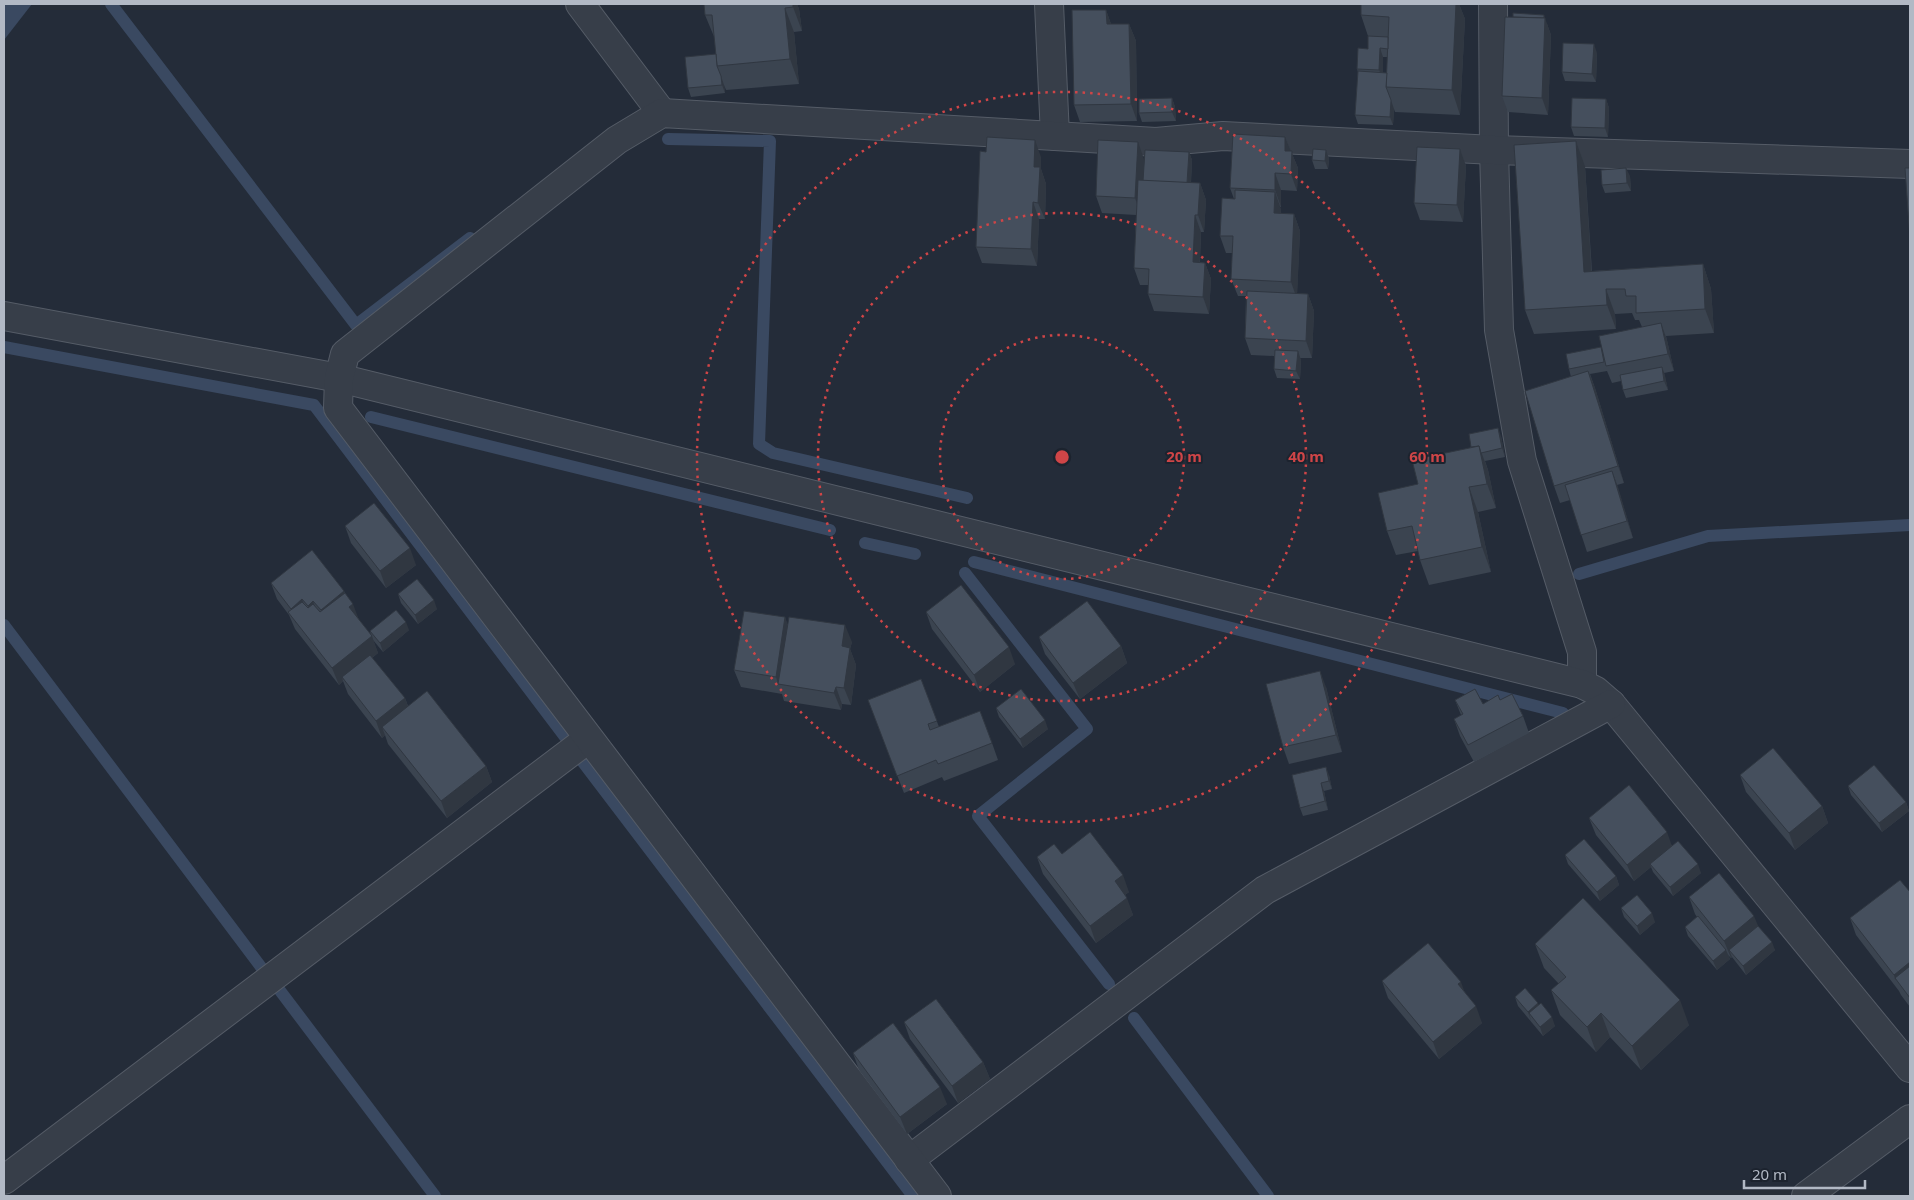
<svg xmlns="http://www.w3.org/2000/svg" width="1914" height="1200" viewBox="0 0 1914 1200" font-family="'Noto Sans',sans-serif">
<rect width="100%" height="100%" fill="#242c39"/>
<polygon fill="#3a4961" points="4,4 32,4 4,40"/>
<g fill="none" stroke-linecap="round" stroke-linejoin="round">
<g stroke="#3a4961" stroke-width="12">
<polyline points="111,4 356,325 470,238"/>
<polyline points="668,139 770,141 759,444 773,453 967,498"/>
<polyline points="4,347 314,405 565,737"/>
<polyline points="371,417 830,530"/>
<polyline points="865,543 915,554"/>
<polyline points="974,562 1563,713"/>
<polyline points="965,573 1087,729 978,816 1109,984"/>
<polyline points="1579,574 1708,536 1910,525"/>
<polyline points="4,625 264,971"/>
<polyline points="579,757 913,1196"/>
<polyline points="278,988 435,1196"/>
<polyline points="1134,1018 1268,1196"/>
</g>
<g stroke="#555c67" stroke-width="30">
<g id="minor">
<polyline points="580,4 662,113"/>
<polyline points="1049,4 1055,136"/>
<polyline points="1493,4 1494,150 1499,330 1522,461 1582,652 1582,684"/>
<polyline points="4,316 339,378 1582,684 1596,691 1611,704 1910,1068"/>
<polyline points="909,1160 1265,890 1611,704"/>
<polyline points="4,1180 588,739"/>
<polyline points="937,1196 338,408 339,378 345,354 617,140 662,113 1156,142 1223,136 1494,150 1910,164"/>
<polyline points="1806,1196 1910,1119"/>
</g>
</g>
<use href="#minor" stroke="#373e49" stroke-width="28"/>
</g>
<g fill="#3b4450" fill-rule="evenodd">
<polygon points="704,4 797,4 799,9 802,31 794,32 799,84 726,90 724,85 725,93 691,97 688,88 716,54 715,39 705,15"/>
<path d="M1361,4H1459L1465,19L1460,115L1395,112L1394,109L1393,125L1358,124L1355,115L1358,72L1357,69L1368,49V36L1361,15ZM1383,57H1388L1387,73H1383Z"/>
<polygon points="1106,10 1111,24 1129,24 1136,41 1137,121 1080,122 1074,105"/>
<polygon points="1547,24 1551,35 1548,115 1508,112 1502,96"/>
<polygon points="1597,53 1596,82 1565,81 1562,72"/>
<polygon points="1172,98 1175,107 1176,121 1142,122 1139,113"/>
<polygon points="1606,99 1609,108 1608,137 1574,136 1571,127"/>
<polygon points="1285,137 1298,168 1297,191 1281,190 1281,207 1280,207 1281,213 1294,214 1300,231 1297,293 1308,294 1314,311 1312,358 1300,358 1301,360 1300,379 1277,378 1274,369 1274,356 1251,355 1245,338 1246,296 1238,296 1231,279 1233,253 1226,253 1220,236 1234,199 1230,188"/>
<polygon points="1576,141 1585,166 1592,271 1703,264 1711,289 1714,333 1666,336 1674,371 1664,373 1668,390 1626,398 1623,390 1621,381 1612,383 1607,371 1590,374 1595,388 1624,483 1617,485 1633,538 1587,552 1570,500 1560,503 1554,486 1571,377 1569,369 1601,347 1642,327 1639,320 1635,320 1632,313 1615,314 1616,329 1534,334 1525,310"/>
<polygon points="1460,149 1466,166 1463,222 1420,220 1414,203"/>
<polygon points="1326,150 1329,159 1328,169 1315,169 1312,160"/>
<polygon points="1189,152 1192,160 1191,183 1200,183 1206,200 1204,232 1201,232 1200,262 1205,263 1211,279 1209,314 1154,311 1148,294 1148,285 1140,285 1134,268 1136,215 1102,213 1096,196 1144,159 1143,181"/>
<polygon points="1041,157 1041,169 1046,184 1045,219 1039,219 1037,266 982,263 976,247"/>
<polygon points="1630,176 1631,191 1605,193 1602,185"/>
<polygon points="1501,436 1505,457 1485,461 1488,470 1496,508 1478,512 1491,572 1429,585 1420,560 1418,551 1396,555 1387,531 1418,484 1471,447"/>
<polygon points="345,526 416,565 386,588 351,543"/>
<polygon points="271,583 344,591 359,620 371,636 370,631 409,630 383,652 373,640 378,653 372,658 405,698 408,706 486,766 492,782 447,818 388,744 385,735 382,738 348,694 343,681 339,685 295,629 289,615 277,599"/>
<polygon points="398,594 437,609 418,624 401,603"/>
<polygon points="926,612 1015,664 980,692 932,629"/>
<polygon points="785,617 787,624 852,642 850,649 856,665 851,705 842,704 841,710 784,701 782,694 741,687 734,670"/>
<polygon points="1039,637 1121,646 1127,663 1080,699 1045,654"/>
<polygon points="921,679 939,727 992,743 998,760 944,781 942,777 904,793 868,700"/>
<polygon points="1326,687 1342,752 1289,764 1283,747"/>
<polygon points="1455,700 1483,704 1500,700 1523,716 1529,733 1474,762 1460,736 1454,719 1461,715"/>
<polygon points="996,708 1048,729 1023,748 999,717"/>
<polygon points="1292,775 1329,775 1332,789 1324,791 1328,810 1303,816 1300,808"/>
<polygon points="1740,775 1822,806 1828,823 1795,850 1746,792"/>
<polygon points="1848,786 1906,802 1909,811 1882,832 1851,795"/>
<polygon points="1589,818 1672,845 1701,873 1673,896 1653,872 1651,867 1634,881 1596,835"/>
<polygon points="1062,854 1129,892 1125,895 1133,915 1096,943 1043,874 1037,857"/>
<polygon points="1565,855 1616,876 1619,885 1600,901 1568,864"/>
<polygon points="1910,892 1910,1007 1901,995 1899,991 1856,935 1850,918"/>
<polygon points="1689,897 1758,926 1775,950 1746,975 1732,957 1731,958 1728,955 1730,959 1717,970 1688,936 1685,927 1697,917 1695,914"/>
<polygon points="1621,908 1655,922 1640,935 1624,917"/>
<polygon points="1535,944 1689,1025 1641,1070 1610,1037 1596,1052 1560,1015 1551,990 1559,984 1544,968"/>
<polygon points="1382,981 1464,991 1482,1023 1439,1059 1388,998"/>
<polygon points="1515,997 1539,1005 1555,1026 1543,1036 1518,1006"/>
<polygon points="904,1022 983,1062 990,1079 958,1103 910,1039"/>
<polygon points="853,1053 947,1104 907,1134 859,1070"/>
</g>
<g fill="#303741">
<polygon points="793,4 797,4 799,9 802,31 793,7"/>
<polygon points="1456,4 1459,4 1465,19 1460,115 1452,90"/>
<polygon points="785,8 794,32 799,84 790,59"/>
<polygon points="1106,10 1112,27 1107,24"/>
<polygon points="1544,15 1551,35 1548,115 1542,98"/>
<polygon points="1129,24 1136,41 1137,121 1131,104"/>
<polygon points="1594,44 1597,53 1596,82 1592,74"/>
<polygon points="1380,48 1383,57 1383,79 1379,70"/>
<polygon points="721,76 724,85 725,93 722,85"/>
<polygon points="1172,98 1175,107 1176,121 1172,112"/>
<polygon points="1606,99 1609,108 1608,137 1605,128"/>
<polygon points="1391,100 1394,109 1393,125 1390,117"/>
<polygon points="1285,137 1298,168 1297,191 1291,174 1285,151"/>
<polygon points="1035,140 1041,157 1041,169 1046,184 1045,219 1038,203 1034,167"/>
<polygon points="1576,141 1585,166 1593,296 1584,272"/>
<polygon points="1138,142 1144,159 1141,215 1135,198"/>
<polygon points="1460,149 1466,166 1463,222 1457,205"/>
<polygon points="1326,150 1329,159 1328,169 1325,161"/>
<polygon points="1189,152 1192,160 1190,197 1187,189"/>
<polygon points="1626,168 1630,176 1631,191 1627,183"/>
<polygon points="1275,173 1281,190 1281,207 1275,190"/>
<polygon points="1200,183 1206,200 1204,232 1198,215"/>
<polygon points="1275,192 1281,209 1280,230 1274,213"/>
<polygon points="1033,202 1039,219 1037,266 1031,249"/>
<polygon points="1294,214 1300,231 1297,299 1291,282"/>
<polygon points="1195,215 1201,232 1199,279 1193,262"/>
<polygon points="1205,263 1211,279 1209,314 1203,297"/>
<polygon points="1703,264 1711,289 1714,333 1705,309"/>
<polygon points="1606,289 1615,314 1616,329 1607,305"/>
<polygon points="1308,294 1314,311 1312,358 1306,341"/>
<polygon points="1661,323 1667,340 1674,371 1668,354"/>
<polygon points="1298,351 1301,360 1300,379 1296,371"/>
<polygon points="1662,367 1665,375 1668,390 1664,381"/>
<polygon points="1588,371 1595,388 1624,483 1618,466"/>
<polygon points="1498,428 1501,436 1505,457 1502,448"/>
<polygon points="1479,446 1488,470 1496,508 1487,484"/>
<polygon points="1612,471 1618,487 1633,538 1627,521"/>
<polygon points="1469,487 1478,512 1491,572 1482,547"/>
<polygon points="410,548 416,565 386,588 380,571"/>
<polygon points="344,591 350,606 353,604 359,620 327,627 321,610"/>
<polygon points="302,599 308,616 296,623 291,609"/>
<polygon points="434,600 437,609 418,624 415,615"/>
<polygon points="313,601 319,618 314,623 308,606"/>
<polygon points="785,617 791,634 778,684 776,677"/>
<polygon points="406,622 409,630 383,652 380,643"/>
<polygon points="845,625 852,642 850,649 856,665 851,705 844,688 842,646"/>
<polygon points="372,636 378,653 344,680 342,677 343,681 339,685 332,668"/>
<polygon points="1121,646 1127,663 1080,699 1073,683"/>
<polygon points="1009,647 1015,664 980,692 974,675"/>
<polygon points="1320,671 1326,687 1342,752 1336,735"/>
<polygon points="836,687 842,704 841,710 834,693"/>
<polygon points="405,698 411,715 382,727 385,735 382,738 376,721"/>
<polygon points="1045,720 1048,729 1023,748 1020,739"/>
<polygon points="486,766 492,782 447,818 441,801"/>
<polygon points="1326,767 1329,775 1332,789 1329,781"/>
<polygon points="1321,783 1324,791 1328,810 1325,801"/>
<polygon points="1906,802 1909,811 1882,832 1879,823"/>
<polygon points="1822,806 1828,823 1795,850 1789,833"/>
<polygon points="1667,832 1673,849 1650,864 1651,867 1634,881 1627,865"/>
<polygon points="1698,864 1701,873 1673,896 1670,887"/>
<polygon points="1123,875 1129,892 1121,898 1115,881"/>
<polygon points="1616,876 1619,885 1600,901 1597,892"/>
<polygon points="1127,898 1133,915 1096,943 1090,926"/>
<polygon points="1652,913 1655,922 1640,935 1637,926"/>
<polygon points="1754,916 1761,933 1729,950 1732,957 1731,958 1724,941"/>
<polygon points="1772,942 1775,950 1746,975 1743,966"/>
<polygon points="1726,950 1730,959 1717,970 1713,961"/>
<polygon points="1910,962 1910,984 1895,979 1894,975"/>
<polygon points="1461,982 1467,999 1458,984"/>
<polygon points="1680,1000 1689,1025 1641,1070 1632,1046"/>
<polygon points="1538,1003 1541,1012 1529,1013 1531,1021 1528,1012"/>
<polygon points="1476,1006 1482,1023 1439,1059 1433,1042"/>
<polygon points="1601,1013 1610,1037 1596,1052 1587,1027"/>
<polygon points="1552,1017 1555,1026 1543,1036 1540,1027"/>
<polygon points="983,1062 990,1079 958,1103 952,1086"/>
<polygon points="940,1087 947,1104 907,1134 900,1117"/>
</g>
<g fill="#454f5d" stroke="#303741">
<polygon points="704,4 793,4 793,7 785,8 790,59 717,66 712,15 705,15"/>
<polygon points="1361,4 1456,4 1452,90 1386,87 1389,17 1361,15"/>
<polygon points="1072,10 1106,10 1107,24 1129,24 1131,104 1074,105"/>
<polygon points="1513,13 1544,15 1544,18 1513,17"/>
<polygon points="1505,17 1545,18 1542,98 1502,96"/>
<polygon points="1368,36 1388,37 1388,49 1380,48 1379,70 1357,69 1358,48 1368,49"/>
<polygon points="1563,43 1594,44 1592,74 1562,72"/>
<polygon points="716,54 717,66 721,76 722,85 688,88 685,57"/>
<polygon points="1358,71 1387,73 1386,87 1391,100 1390,117 1355,115"/>
<polygon points="1172,98 1172,112 1139,113 1139,99"/>
<polygon points="1572,98 1606,99 1605,128 1571,127"/>
<polygon points="1233,134 1285,137 1285,151 1292,151 1291,174 1275,173 1275,190 1230,188"/>
<polygon points="987,137 1035,140 1034,167 1040,167 1038,203 1033,202 1031,249 976,247 980,151 986,152"/>
<polygon points="1098,140 1138,142 1135,198 1096,196"/>
<polygon points="1576,141 1584,272 1703,264 1705,309 1636,313 1636,296 1626,296 1625,289 1606,289 1607,305 1525,310 1514,145"/>
<polygon points="1417,147 1460,149 1457,205 1414,203"/>
<polygon points="1313,149 1326,150 1325,161 1312,160"/>
<polygon points="1145,150 1189,152 1187,183 1143,181"/>
<polygon points="1626,168 1627,183 1602,185 1601,170"/>
<polygon points="1905,168 1910,168 1910,239"/>
<polygon points="1138,180 1200,183 1198,215 1195,215 1193,262 1205,263 1203,297 1148,294 1149,269 1134,268"/>
<polygon points="1235,190 1275,192 1274,213 1294,214 1291,282 1231,279 1233,236 1220,236 1222,198 1235,199"/>
<polygon points="1247,291 1308,294 1306,341 1245,338"/>
<polygon points="1661,323 1668,354 1606,366 1599,336"/>
<polygon points="1601,347 1604,362 1569,369 1566,354"/>
<polygon points="1275,350 1298,351 1296,371 1274,369"/>
<polygon points="1662,367 1664,381 1623,390 1620,375"/>
<polygon points="1588,371 1618,466 1554,486 1525,391"/>
<polygon points="1498,428 1502,448 1481,453 1479,446 1471,447 1469,434"/>
<polygon points="1479,446 1487,484 1469,487 1482,547 1420,560 1412,526 1387,531 1378,493 1418,484 1412,460"/>
<polygon points="1612,471 1627,521 1581,535 1565,485"/>
<polygon points="374,503 410,548 380,571 345,526"/>
<polygon points="312,550 344,591 321,610 313,601 308,606 302,599 291,609 271,583"/>
<polygon points="417,579 434,600 415,615 398,594"/>
<polygon points="961,585 1009,647 974,675 926,612"/>
<polygon points="345,593 353,604 349,607 372,636 332,668 288,612 302,602 308,608 313,604 320,612"/>
<polygon points="1087,601 1121,646 1073,683 1039,637"/>
<polygon points="396,610 406,622 380,643 370,631"/>
<polygon points="744,611 785,617 776,677 734,670"/>
<polygon points="789,617 845,625 842,646 850,648 844,688 836,687 834,693 778,684"/>
<polygon points="370,655 405,698 376,721 342,677"/>
<polygon points="1320,671 1336,735 1283,747 1266,684"/>
<polygon points="921,679 937,721 928,724 930,730 980,711 992,743 938,764 936,760 897,776 868,700"/>
<polygon points="1021,689 1045,720 1020,739 996,708"/>
<polygon points="1475,689 1483,704 1498,695 1500,700 1512,694 1523,716 1468,745 1454,719 1463,714 1455,700"/>
<polygon points="427,691 486,766 441,801 382,727"/>
<polygon points="1773,748 1822,806 1789,833 1740,775"/>
<polygon points="1874,765 1906,802 1879,823 1848,786"/>
<polygon points="1326,767 1329,781 1321,783 1325,801 1300,808 1292,775"/>
<polygon points="1629,785 1667,832 1627,865 1589,818"/>
<polygon points="1090,832 1123,875 1115,881 1127,898 1090,926 1037,857 1054,844 1062,854"/>
<polygon points="1584,839 1616,876 1597,892 1565,855"/>
<polygon points="1678,841 1698,864 1670,887 1650,864"/>
<polygon points="1719,873 1754,916 1724,941 1689,897"/>
<polygon points="1900,880 1910,892 1910,962 1894,975 1850,918"/>
<polygon points="1637,895 1652,913 1637,926 1621,908"/>
<polygon points="1583,898 1680,1000 1632,1046 1601,1013 1587,1027 1551,990 1566,977 1535,944"/>
<polygon points="1698,916 1726,950 1713,961 1685,927"/>
<polygon points="1758,926 1772,942 1743,966 1729,950"/>
<polygon points="1428,943 1461,982 1458,984 1476,1006 1433,1042 1382,981"/>
<polygon points="1910,966 1910,998 1895,978"/>
<polygon points="1525,988 1538,1003 1528,1012 1515,997"/>
<polygon points="936,999 983,1062 952,1086 904,1022"/>
<polygon points="1541,1003 1552,1017 1540,1027 1529,1013"/>
<polygon points="893,1023 940,1087 900,1117 853,1053"/>
</g>
<g fill="none" stroke="#cf4547" stroke-width="2.5" stroke-dasharray="2.5 5">
<circle cx="1062" cy="457" r="122"/>
<circle cx="1062" cy="457" r="244"/>
<circle cx="1062" cy="457" r="365"/>
</g>
<circle cx="1062" cy="457" r="8" fill="#cf4547" stroke="#1c232e" stroke-width="2.5"/>
<g font-size="15" text-anchor="middle" font-weight="bold" fill="#cf4547" stroke="#1c232e" stroke-width="4" stroke-linejoin="round" paint-order="stroke">
<text x="1184" y="462">20 m</text>
<text x="1306" y="462">40 m</text>
<text x="1427" y="462">60 m</text>
</g>
<rect width="1914" height="1200" fill="none" stroke="#b2b9c5" stroke-width="10"/>
<path d="M1744 1180v8h121v-8" fill="none" stroke="#b2b9c5" stroke-width="2.5"/>
<text x="1752" y="1180" font-size="15" fill="#b2b9c5" stroke="#1c232e" stroke-width="4" paint-order="stroke">20 m</text>
</svg>
